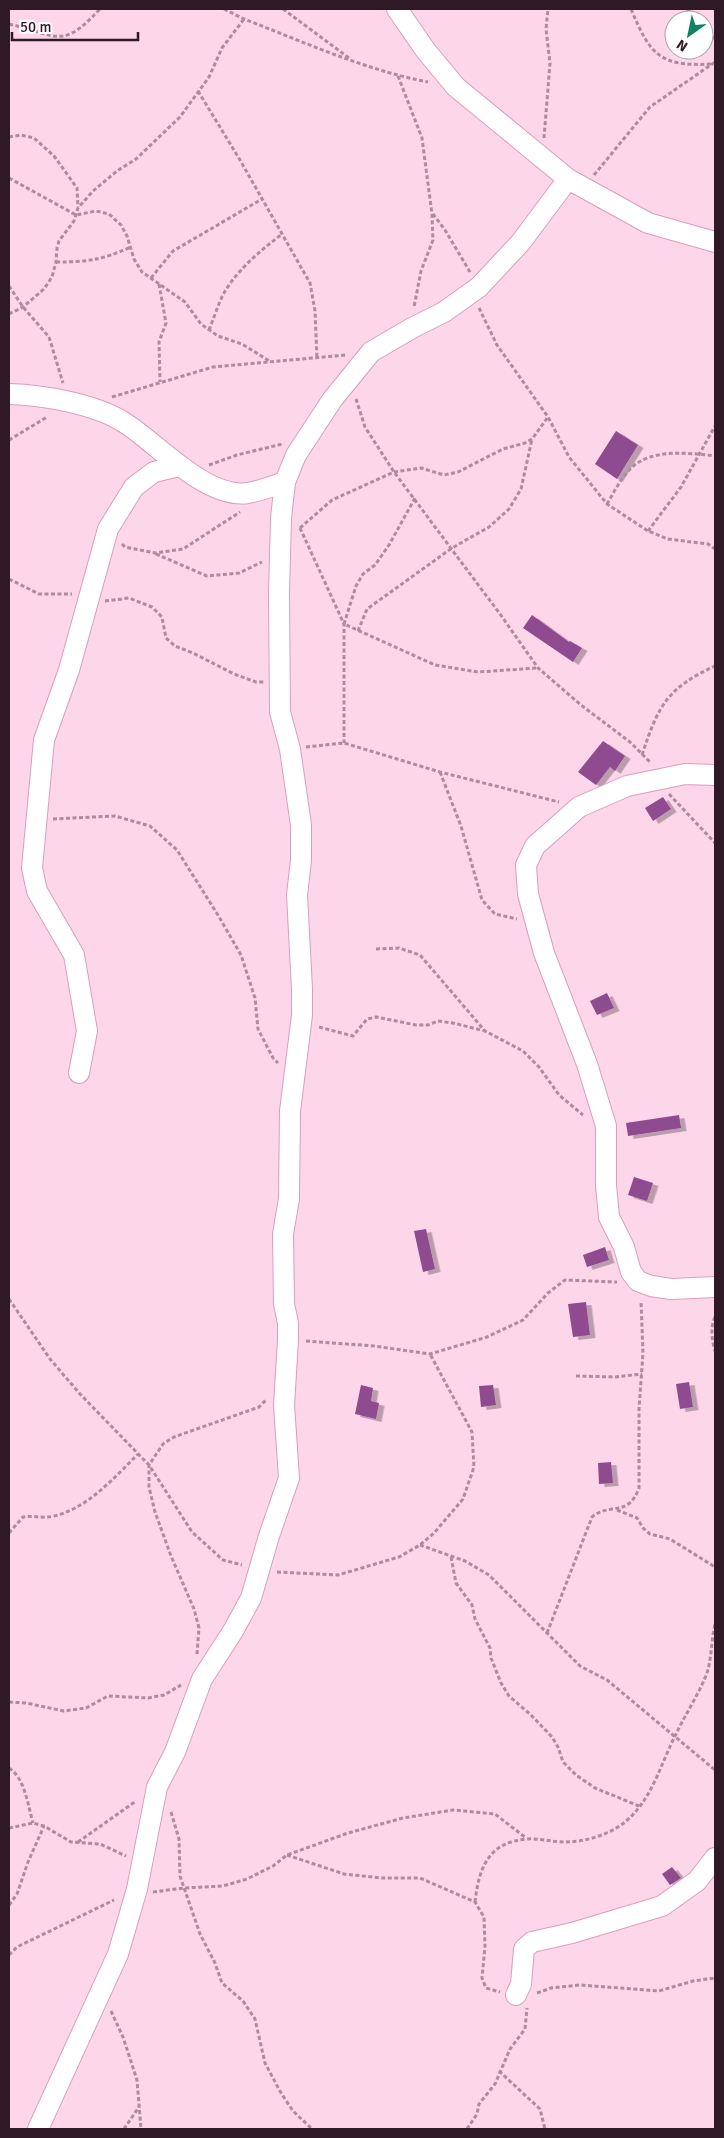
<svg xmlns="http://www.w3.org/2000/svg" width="724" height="2138" viewBox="0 0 724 2138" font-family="Signika,sans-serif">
<defs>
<filter id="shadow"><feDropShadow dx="5.5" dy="3" stdDeviation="0" flood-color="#0004"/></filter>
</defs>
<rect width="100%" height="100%" fill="#fdd6e9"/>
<g fill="#8f4c90" filter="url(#shadow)">
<polygon points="616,431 638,445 617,479 595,464"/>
<polygon points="532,615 569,642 570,641 582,648 573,662 523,628"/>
<polygon points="603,741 625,756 615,771 610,767 596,785 578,772"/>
<polygon points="663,797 671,809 653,821 645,808"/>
<polygon points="607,993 614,1008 597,1015 590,1001"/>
<polygon points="679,1115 681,1128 628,1136 626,1123"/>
<polygon points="634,1177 653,1183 647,1201 628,1195"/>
<polygon points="426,1229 435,1269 423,1272 414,1231"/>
<polygon points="605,1247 609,1260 587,1267 583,1255"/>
<polygon points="586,1302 590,1335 573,1337 568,1304"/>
<polygon points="689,1382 693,1407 680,1409 676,1384"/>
<polygon points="361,1385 373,1388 371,1401 379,1403 376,1419 355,1414"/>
<polygon points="493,1385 496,1405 481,1407 479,1386"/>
<polygon points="611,1462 613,1483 599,1484 598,1463"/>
<polygon points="672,1867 681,1878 670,1885 662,1874"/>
</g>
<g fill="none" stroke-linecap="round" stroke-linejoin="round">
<g stroke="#db9ebe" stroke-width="22">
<g id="minor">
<polyline points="397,9 426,51 456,87 568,179 648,223 715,242"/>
<path d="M9,394C43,395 96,404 125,423C158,444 206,499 248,493C260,491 273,486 285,482"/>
<polyline points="715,775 685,774 627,786 579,807 535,846 526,865 528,894 544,953 587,1064 606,1126 606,1185 609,1217 624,1247 631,1272 638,1281 651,1286 671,1289 715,1287"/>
<polyline points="79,1073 87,1031 74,955 37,891 32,868 44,740 69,670 108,529 134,487 154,472 179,466"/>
<polyline points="516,1995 521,1984 524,1949 532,1942 572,1933 662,1906 697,1881 715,1858"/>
<polyline points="38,2129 118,1954 137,1889 157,1787 175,1752 202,1679 233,1631 251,1598 269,1536 289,1478 284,1405 288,1340 288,1323 284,1304 283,1234 289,1199 290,1111 302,1015 302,989 297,895 301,860 301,825 290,749 280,712 279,593 281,518 285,482 296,455 332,400 371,352 412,328 444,312 479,287 521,242 568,179"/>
</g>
</g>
<g stroke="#ad8c9d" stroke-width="3" stroke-dasharray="4 2.5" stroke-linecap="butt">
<path d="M224,9L244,19C304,42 365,70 428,82"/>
<polyline points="283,9 349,58"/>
<path d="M631,9C650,54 659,67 711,64"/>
<polyline points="687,9 697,20"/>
<path d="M9,24C58,35 61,51 100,9"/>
<polyline points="704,27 715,39"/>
<polyline points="398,76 422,138 432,214 433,240 421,271 414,307"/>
<polyline points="198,91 240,160 310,283 315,311 317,358"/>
<polyline points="9,137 21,135 34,138 54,156 77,188 78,207"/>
<polyline points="544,138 550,63 546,29 548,9"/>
<polyline points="594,175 650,107 715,62"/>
<polyline points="9,178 76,215 96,211 109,214 121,225 127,236 134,259 142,272 185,302 201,324 218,336 242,344 271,362"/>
<polyline points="433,214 445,230 470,272"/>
<path d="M56,262C89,262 101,260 131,247"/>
<polyline points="151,278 173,251 262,199"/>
<polyline points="159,284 166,323 159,342 160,382"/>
<polyline points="9,286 23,307 49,337 63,383"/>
<polyline points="479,308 497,345 548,417 569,457 607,504 648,531 668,539 708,544 715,549"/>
<polyline points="9,314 23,307 44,289 52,277 56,262 57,248 59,241 74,221 78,208 93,191 117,171 136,159 180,117 209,77 222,48 244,19"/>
<path d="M209,330C214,318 218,304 224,293C238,269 260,251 282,234"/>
<polyline points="112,397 213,367 346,355"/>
<polyline points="356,399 365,427 394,472 500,614 538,668 581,705 630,742 651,763"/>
<polyline points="9,440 47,417"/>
<polyline points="209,465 237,455 282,444"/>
<polyline points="415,498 389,545 375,565 363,574 356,586 344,624 435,665 478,672 537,668"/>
<path d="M607,504C614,492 621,478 631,468C652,448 690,453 715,456"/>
<polyline points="300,528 332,500 394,472 421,468 444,475 458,472 503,449 525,443 532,439 548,417"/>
<polyline points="300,528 344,624 344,743"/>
<polyline points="648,531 681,487 715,426"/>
<polyline points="122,544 125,547 155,553 183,549 240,512"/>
<polyline points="156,554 207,576 239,573 262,562"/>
<polyline points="9,579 39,594 72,594"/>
<polyline points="105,601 129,598 152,607 162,617 166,638 175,646 193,653 234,674 256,682 264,682"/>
<polyline points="358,631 367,609 452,548 489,527 509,509 521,489 532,439"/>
<polyline points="306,747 344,743 440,772 559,802"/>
<path d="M642,755C658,706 667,688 715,666"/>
<polyline points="440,772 461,826 482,900 495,914 517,919"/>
<polyline points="669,794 715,843"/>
<polyline points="53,819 115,816 150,826 177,850 218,915 241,955 255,998 258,1029 273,1058 278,1063"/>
<polyline points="376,949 399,948 420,955 485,1031 523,1051 539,1067 559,1095 583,1115"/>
<polyline points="319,1027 353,1036 367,1019 376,1017 416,1025 428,1025 438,1021 453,1023 485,1031"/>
<polyline points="9,1299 50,1359 80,1394 149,1465 192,1532 223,1560 242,1565"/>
<path d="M715,1317C710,1327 712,1341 715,1351"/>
<polyline points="306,1341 374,1346 430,1354 487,1337 523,1320 548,1293 565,1280 617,1282"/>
<polyline points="576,1376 615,1377 642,1374"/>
<polyline points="617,1510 637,1518 643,1528 650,1534 670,1539 715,1567"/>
<path d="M9,1533L23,1517C33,1515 43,1519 54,1516C88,1508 114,1478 138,1454"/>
<polyline points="420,1545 465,1561 489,1575 580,1666 607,1680 715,1770"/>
<polyline points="451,1557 456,1583 472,1605 475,1619 490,1648 491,1658 501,1683 509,1696 531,1715 552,1737 558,1747 563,1762 576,1775 595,1788 639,1806"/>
<polyline points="277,1572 338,1575 399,1557 420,1545 434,1533 463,1499 474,1467 472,1432 430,1354"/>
<path d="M547,1633L592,1517C610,1502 628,1518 639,1488V1409L643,1353L641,1301"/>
<polyline points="197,1654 199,1628 194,1609 171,1556 155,1512 149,1487 149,1465 163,1444 174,1437 259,1407 266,1400"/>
<polyline points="9,1702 26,1703 64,1711 86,1708 108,1696 148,1698 164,1695 181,1685"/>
<path d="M9,1768C25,1778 28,1806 33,1823"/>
<polyline points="171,1812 179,1839 180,1876 200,1934 215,1963 222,1983 243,2001 255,2019 265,2063 281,2093 293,2111 312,2129"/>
<polyline points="9,1828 33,1823 44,1826 71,1842 100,1844 126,1856"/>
<polyline points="78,1842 136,1801"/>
<polyline points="287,1855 344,1874 382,1878 420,1878 475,1902 484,1917 485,1946 482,1978 486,1988 500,1992"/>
<polyline points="153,1892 184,1888 223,1886 247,1879 273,1866 287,1855 348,1833 403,1818 453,1810 495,1814 526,1838"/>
<path d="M475,1902C479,1868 488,1842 527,1839C539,1838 552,1842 564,1842C585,1842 609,1835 625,1822C652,1800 661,1763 676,1734C686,1713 699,1694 707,1673C712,1657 711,1640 715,1624"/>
<polyline points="9,1905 17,1894 28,1862 44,1826"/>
<polyline points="9,1955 17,1947 114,1900"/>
<polyline points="537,1993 551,1988 580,1985 659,1991 693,1981 715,1978"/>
<polyline points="111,2011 123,2037 137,2080 141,2129"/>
<polyline points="499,2071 540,2109 545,2129"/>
<polyline points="124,2129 139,2107"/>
<polyline points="467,2129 477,2114 479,2104 495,2084 510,2049 525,2029 527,2008"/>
</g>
<use href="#minor" stroke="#fff" stroke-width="20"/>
</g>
<rect width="724" height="2138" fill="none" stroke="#2f1925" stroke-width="20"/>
<g transform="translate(689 35) rotate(213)"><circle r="24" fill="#ffffff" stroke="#aca3a8"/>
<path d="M0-4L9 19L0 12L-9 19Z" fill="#0f8362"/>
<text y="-8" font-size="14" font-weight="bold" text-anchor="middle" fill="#2f1925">N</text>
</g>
<path d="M12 32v8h126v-8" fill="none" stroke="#2f1925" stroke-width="2.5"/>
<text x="20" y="32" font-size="15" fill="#2f1925" stroke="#ffffff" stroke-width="4" paint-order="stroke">50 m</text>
</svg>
